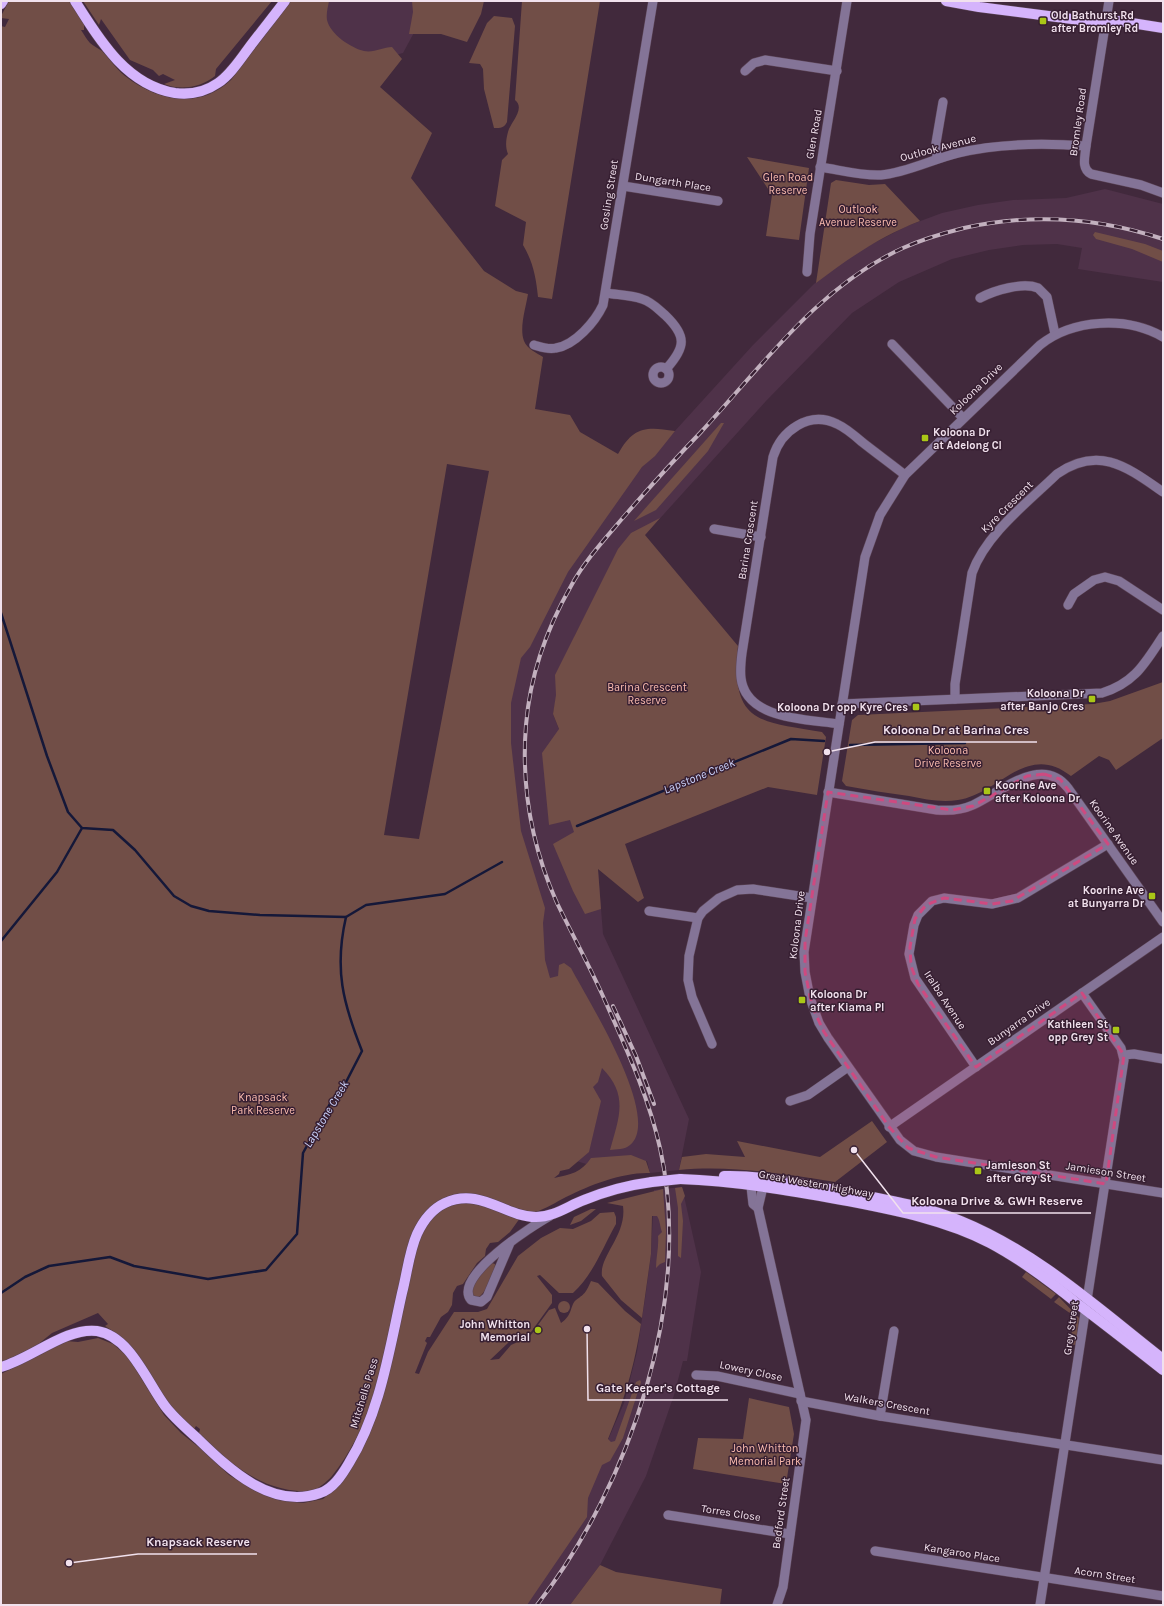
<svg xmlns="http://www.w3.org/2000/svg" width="1164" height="1606" viewBox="0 0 1164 1606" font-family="Karla,sans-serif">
<rect width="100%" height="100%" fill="#41293c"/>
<g fill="#4f3249">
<polygon points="302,1 419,1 423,16 403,53 360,64"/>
<polygon points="1105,189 1163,204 1163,282 1078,269 1082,248 1057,244 1023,245 989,250 952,259 899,282 852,313 766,401 645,535 586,614 575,635 560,680 553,714 594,819 603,934 689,1119 679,1170 650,1173 647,1161 593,1166 573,1160 511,889 506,713 526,631 624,487 753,345 814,284 855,253 874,243 907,226 942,213 978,205 1013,200 1066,198"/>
<polygon points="682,1187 701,1272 687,1361 683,1361 674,1395 646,1476 600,1565 570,1605 513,1605 608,1440 624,1403 637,1352 646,1292 651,1254 654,1190"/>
</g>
<g fill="#714e47" fill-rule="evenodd">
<path d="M9,1H69L84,24V30H81C84,34 86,39 90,43C93,46 98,48 102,51C110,59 116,69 125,76C157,101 199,110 231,80L291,1H329C328,7 326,13 327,20C330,34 351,48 364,51C374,53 383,47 392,47L402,59L380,87L432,133L411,178L484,271L516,291L528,294C526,307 519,328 524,341C527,349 537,353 543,357L535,409L570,415L580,432L618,454C633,427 645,426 675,431L655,456L642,467L568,572L530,647L521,658L511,703V743L521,831L545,908L543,923L545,960L550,978L558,976L559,965L564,963L571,968C586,997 663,1118 630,1145C625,1150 616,1149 610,1150C619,1118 629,1095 602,1068L598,1082L593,1087L601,1101L589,1152L569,1169L560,1171L559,1174L554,1178C570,1175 582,1172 591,1158L631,1155L646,1161L650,1173C623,1172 590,1185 566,1197C556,1202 546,1209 535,1212C528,1214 524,1211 518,1208L511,1216L520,1218L510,1232L498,1242L490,1243L486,1249L485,1256L477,1263L463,1284L457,1286L453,1293L452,1305L448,1312L441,1317L430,1337H427L425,1341L427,1343L415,1373L419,1374L428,1352L454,1312H478L487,1309L518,1256L541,1238L560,1228L573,1229L591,1221L600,1213L614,1212L616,1217V1224C603,1247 593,1275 573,1293H559L540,1275L537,1276L552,1295V1303L531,1332L509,1342L490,1360L499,1359L511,1345L529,1337L536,1329L539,1331L542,1328L538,1325L549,1310L555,1308L561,1323C573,1315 570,1305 576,1300C586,1293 586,1292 591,1281L598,1283L625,1311L641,1324C634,1367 625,1399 608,1439L611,1442L615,1441L636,1382L640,1380L641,1382L623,1438L610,1461L602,1465L588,1498L587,1517L527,1605H1V1374L66,1341L78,1342L98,1338L113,1344L128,1357L164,1415L181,1433L201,1449L229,1475L255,1491L278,1500L303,1503L323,1499L337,1487L358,1457L370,1432L372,1400C364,1426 349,1455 332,1476C327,1482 319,1487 313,1492C276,1491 257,1482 228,1460C216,1452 207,1445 199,1433L200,1429L196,1426L194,1429C155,1405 145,1350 105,1326L108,1324L98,1313L52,1333L36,1346L1,1363V26L5,27L9,19L1,18V16ZM447,464L489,471L419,839L384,835Z"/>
<path d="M83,1H272L216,69L215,76C202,87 181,91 164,84L175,80L163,74L159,76L153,70L130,60L101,19L99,25Z"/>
<polygon points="412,1 484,1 481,14 467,42 441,34 409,34 413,12"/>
<path d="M522,1H600L552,299L538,297C536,277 533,262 523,245L526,222L495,206L502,160L508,154C505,147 506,139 508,132C510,123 526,109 515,100Z"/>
<path d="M494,16L512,18L515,26L507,122C504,128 501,128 494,128L484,89L483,69L480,64L469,63L487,23Z"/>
<polygon points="747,157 809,168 799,240 766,236 772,195"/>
<path d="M836,180L869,185L885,184L920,221C881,236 849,258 816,283L831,183Z"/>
<polygon points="1095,232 1145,244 1163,251 1163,262 1132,249 1096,239 1093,235"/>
<polygon points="721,423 724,423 708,451 656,510 634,521"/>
<path d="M660,518L645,535L738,646C731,723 757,721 822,732L826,737L817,795L768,787L625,844L644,898L638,902L598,869L601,909L585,914L573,891L553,844L574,832L570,820L549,825L542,753L559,729L553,714L556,695L555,675L618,549L631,533Z"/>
<path d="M1163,682V738L1116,770L1109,760L1099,756L1071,776C1027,741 999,794 958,800C941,803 925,799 909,796C888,793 867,790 846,786L842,781L852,720L858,715L1093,704L1110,701Z"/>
<path d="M872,1121L887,1142L835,1182C783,1174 732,1165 679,1170L682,1157L706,1154L745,1157L737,1141L820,1157Z"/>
<polygon points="682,1187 685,1196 681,1204 683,1221 681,1258 678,1256 678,1208 675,1188"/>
<path d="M663,1189L666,1231L665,1262L660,1264L656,1268C656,1257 659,1247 658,1236L662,1232C660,1227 660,1220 657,1216H652L651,1254L642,1318L621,1300L602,1276C599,1256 627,1235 623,1206L607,1203Z"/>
<polygon points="591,1209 596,1209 581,1221 570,1225 574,1217"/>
<path d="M492,1263L495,1264C495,1274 486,1292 478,1298L472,1295C473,1281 482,1273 492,1263Z"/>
<polygon points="1026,1272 1056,1294 1051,1299 1022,1277"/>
<polygon points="1059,1297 1079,1318 1076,1345 1070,1344 1074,1316 1054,1302"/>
<circle cx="564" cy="1307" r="6"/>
<polygon points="749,1398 789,1407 794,1434 786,1484 693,1469 698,1438 743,1439"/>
<polygon points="600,1565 616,1572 722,1589 720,1605 570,1605"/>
</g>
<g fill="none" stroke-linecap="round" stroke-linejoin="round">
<g stroke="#151839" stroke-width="2.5">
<polyline points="1,613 47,756 68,812 82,828 113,830 135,850 174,896 191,906 209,911 260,915 346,917"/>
<polyline points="850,745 965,743"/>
<polyline points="577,826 791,739 824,741"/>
<polyline points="1,941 57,872 82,828"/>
<path d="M1,1293L25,1277L49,1266L110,1257L134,1266L208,1279L266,1270L297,1234L303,1153L331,1102L344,1086L362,1051C343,1003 334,969 346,917L366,905L445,894L502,862"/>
</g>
<g stroke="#5d4658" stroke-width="10">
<g id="minor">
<path d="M1109,1L1086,146C1085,157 1081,168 1091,174L1141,185L1163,193"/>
<polyline points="745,71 754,63 765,60 837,71"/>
<polyline points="937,158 936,143 943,102"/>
<path d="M820,167C840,170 861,176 881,175C906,173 933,159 958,153C999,143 1043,143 1086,146"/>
<polyline points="623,186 718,201"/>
<polyline points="807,272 810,234 847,1"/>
<path d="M606,293C618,295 631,295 642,299C652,302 658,309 665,315C687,336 686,347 666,369"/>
<path d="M980,298C995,290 1023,282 1038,288L1047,297L1055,334"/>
<path d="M1163,337C1126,316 1073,319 1040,345L905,475L880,515L865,557L804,952L805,972L810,998L819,1023L828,1038L900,1140L914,1151L936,1157L1163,1193"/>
<polyline points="892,344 963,418"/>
<path d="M534,345C541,347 548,350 556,348C575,345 595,322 603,305L653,1"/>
<circle cx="661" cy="375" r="8"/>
<polyline points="714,529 761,537"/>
<polyline points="1068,605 1074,594 1094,580 1105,577 1119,581 1163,610"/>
<path d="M955,699V684L972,573C986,534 1027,503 1057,474C1099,445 1127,467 1163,492"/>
<path d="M842,704L1102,693C1135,683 1145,663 1163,636"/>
<path d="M839,724C807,719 746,720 741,678C740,670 741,661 742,653L773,457C781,431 809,410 837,424C846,428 854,435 862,442C876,453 891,464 905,475"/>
<path d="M828,792L937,810C949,811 962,810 973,805C1001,792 1042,754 1068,788L1163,922"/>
<polyline points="649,911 698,918"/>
<polyline points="712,1044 692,997 688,980 689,956 698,918 703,911 719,898 737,890 753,889 812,898"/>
<polyline points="1124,1055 1134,1054 1163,1059"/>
<polyline points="976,1067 915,978 909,954 914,925 918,915 932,901 944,898 992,904 1018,898 1108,844"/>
<polyline points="790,1101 808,1095 848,1067"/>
<polyline points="889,1127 1163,937"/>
<polyline points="750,1178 753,1204 758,1208"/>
<polyline points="763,1187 758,1208 806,1420 783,1587 777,1605"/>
<path d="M510,1243L487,1297L481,1302L471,1300C452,1277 532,1226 550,1216"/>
<polyline points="696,1375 717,1376 800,1394"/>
<polyline points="801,1401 880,1416 1163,1460"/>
<polyline points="880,1416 894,1331"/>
<polyline points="668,1515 790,1534"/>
<polyline points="875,1551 1163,1596"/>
<polyline points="1040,1605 1124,1060 1121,1048 1082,993"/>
</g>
</g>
<g stroke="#5d4658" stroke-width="11">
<g id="major">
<path d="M75,1C99,39 126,85 175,93C190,95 205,92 218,83C230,75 239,61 248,49C260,33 273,17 285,1"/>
<polyline points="946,1 979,7 1095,22 1119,21 1163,28"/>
<polyline points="1,4 3,1"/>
<path d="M724,1176C763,1175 802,1184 841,1191C881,1199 923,1205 961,1221C1037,1252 1099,1309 1163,1359"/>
<path d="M680,1179C735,1181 788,1190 842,1200C893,1210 943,1219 990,1243C1022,1260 1051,1282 1079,1305C1107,1326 1135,1348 1163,1370"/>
<path d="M1,1367C31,1359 66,1327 97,1331C130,1336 147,1382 165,1406C174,1418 187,1429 198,1439C230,1470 272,1510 320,1493C333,1489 342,1475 349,1463C380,1413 389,1351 402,1293C407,1274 409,1252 417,1234C423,1221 432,1209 445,1203C480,1187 505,1217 536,1217C554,1217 568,1206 584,1200C606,1191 629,1185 652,1182"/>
</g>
</g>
<use href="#minor" stroke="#847497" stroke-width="9"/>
<use href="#major" stroke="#d5b4fc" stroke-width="10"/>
<g stroke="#c3b1bf" stroke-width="4">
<g id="rail">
<polyline points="613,1006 636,1056 654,1104"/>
<path d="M537,1605C630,1485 694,1299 660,1148C648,1094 624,1044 602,994C588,963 572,934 557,903C532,847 521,786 526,725C530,676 547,628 571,586C584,562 603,541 621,520C647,490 673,461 701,432C762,366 819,286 903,248C923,239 944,233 964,228C1032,213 1097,217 1163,239"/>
</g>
</g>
<use href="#rail" stroke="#371f32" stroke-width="2.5" stroke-dasharray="8" stroke-linecap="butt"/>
<g stroke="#5d4658" stroke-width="11" stroke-linecap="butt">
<polyline id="major-bridge" points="652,1182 680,1179"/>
</g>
<use href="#major-bridge" stroke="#d5b4fc" stroke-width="10"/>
</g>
<path fill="#ce4a80" fill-opacity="0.2" stroke="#ce4a80" stroke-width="3" stroke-dasharray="8 5" stroke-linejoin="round" d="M1044,774L1060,779L1108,844L1012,901L992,904L944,898L926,905L915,919L910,947L911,966L918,984L976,1067L1082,993L1124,1055L1106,1184L936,1157L908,1148L889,1127L824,1032L812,1006L805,972V941L828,792L952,810L973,806L1027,776Z"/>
<g fill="#aac717" stroke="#371f32" stroke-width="1.5">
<rect x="1039" y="17" width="8" height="8" rx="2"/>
<rect x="921" y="434" width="8" height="8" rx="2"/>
<rect x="1088" y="695" width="8" height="8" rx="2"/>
<rect x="912" y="703" width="8" height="8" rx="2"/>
<rect x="983" y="787" width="8" height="8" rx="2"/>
<rect x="1148" y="892" width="8" height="8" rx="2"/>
<rect x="798" y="996" width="8" height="8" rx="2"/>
<rect x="1112" y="1026" width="8" height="8" rx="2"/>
<rect x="974" y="1167" width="8" height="8" rx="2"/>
<circle cx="538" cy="1330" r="4"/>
</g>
<g text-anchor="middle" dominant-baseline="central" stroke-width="3" stroke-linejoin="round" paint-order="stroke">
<g font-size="11" font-weight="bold" fill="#f1e1ed" stroke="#371f32" text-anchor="start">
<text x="1051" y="15">Old Bathurst Rd<tspan x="1051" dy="13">after Bromley Rd</tspan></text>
<text x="933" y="432">Koloona Dr<tspan x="933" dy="13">at Adelong Cl</tspan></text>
<text x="1084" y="693" text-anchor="end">Koloona Dr<tspan x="1084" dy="13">after Banjo Cres</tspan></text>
<text x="908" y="707" text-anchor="end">Koloona Dr opp Kyre Cres</text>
<text x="995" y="785">Koorine Ave<tspan x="995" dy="13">after Koloona Dr</tspan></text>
<text x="1144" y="890" text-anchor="end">Koorine Ave<tspan x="1144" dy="13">at Bunyarra Dr</tspan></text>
<text x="810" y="994">Koloona Dr<tspan x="810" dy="13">after Kiama Pl</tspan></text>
<text x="1108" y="1024" text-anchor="end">Kathleen St<tspan x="1108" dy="13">opp Grey St</tspan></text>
<text x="986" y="1165">Jamieson St<tspan x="986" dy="13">after Grey St</tspan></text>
<text x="530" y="1324" text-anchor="end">John Whitton<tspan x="530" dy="13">Memorial</tspan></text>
</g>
<g font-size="11" fill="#f1e1ed" stroke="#371f32">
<text transform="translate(1078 122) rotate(-82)">Bromley Road</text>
<text transform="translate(814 134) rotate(-80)">Glen Road</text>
<text transform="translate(938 148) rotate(-15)">Outlook Avenue</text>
<text transform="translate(673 182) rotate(9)">Dungarth Place</text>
<text transform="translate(609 195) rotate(-81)">Gosling Street</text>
<text transform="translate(976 389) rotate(-44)">Koloona Drive</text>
<text transform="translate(1007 507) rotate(-45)">Kyre Crescent</text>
<text transform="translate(748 540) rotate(-81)">Barina Crescent</text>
<text transform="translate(1114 832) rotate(55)">Koorine Avenue</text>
<text transform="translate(797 925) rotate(-83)">Koloona Drive</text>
<text transform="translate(945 1000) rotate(57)">Iralba Avenue</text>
<text transform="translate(1019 1022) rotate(-35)">Bunyarra Drive</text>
<text transform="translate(1106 1172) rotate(9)">Jamieson Street</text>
<text transform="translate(816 1184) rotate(10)">Great Western Highway</text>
<text transform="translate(1071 1328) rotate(-82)">Grey Street</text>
<text transform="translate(751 1371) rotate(12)">Lowery Close</text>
<text transform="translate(364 1393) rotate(-73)">Mitchells Pass</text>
<text transform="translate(887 1404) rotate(10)">Walkers Crescent</text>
<text transform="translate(731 1513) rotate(9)">Torres Close</text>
<text transform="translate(781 1513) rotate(-82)">Bedford Street</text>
<text transform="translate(962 1553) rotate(9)">Kangaroo Place</text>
<text transform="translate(1105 1575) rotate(9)">Acorn Street</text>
</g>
<g font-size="11" fill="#fbbcaf" stroke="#371f32">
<text x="788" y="177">Glen Road<tspan x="788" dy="13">Reserve</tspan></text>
<text x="858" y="209">Outlook<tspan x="858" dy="13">Avenue Reserve</tspan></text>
<text x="647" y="687">Barina Crescent<tspan x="647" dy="13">Reserve</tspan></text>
<text x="948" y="750">Koloona<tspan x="948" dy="13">Drive Reserve</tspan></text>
<text x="263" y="1097">Knapsack<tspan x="263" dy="13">Park Reserve</tspan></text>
<text x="765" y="1448">John Whitton<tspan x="765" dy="13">Memorial Park</tspan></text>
</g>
<g font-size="12" font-style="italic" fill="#ccd4fd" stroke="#371f32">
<text transform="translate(699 776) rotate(-22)">Lapstone Creek</text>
<text transform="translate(326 1114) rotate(-59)">Lapstone Creek</text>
</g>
</g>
<path fill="none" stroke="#f1e1ed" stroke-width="1.5" d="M827 752L875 742H1037M854 1150L903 1213H1091M587 1329L588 1400H728M69 1563L138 1554H257"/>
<g fill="#f1e1ed" stroke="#371f32" stroke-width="1.5">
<circle cx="827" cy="752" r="4"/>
<circle cx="854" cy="1150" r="4"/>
<circle cx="587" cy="1329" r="4"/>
<circle cx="69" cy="1563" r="4"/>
</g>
<g font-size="12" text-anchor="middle" font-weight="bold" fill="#f1e1ed" stroke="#371f32" stroke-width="3" stroke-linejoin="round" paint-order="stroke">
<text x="956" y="734">Koloona Dr at Barina Cres</text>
<text x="997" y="1205">Koloona Drive &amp; GWH Reserve</text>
<text x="658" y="1392">Gate Keeper's Cottage</text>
<text x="198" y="1546">Knapsack Reserve</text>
</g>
<rect width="1164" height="1606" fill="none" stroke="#f1e1ed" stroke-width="4"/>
</svg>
